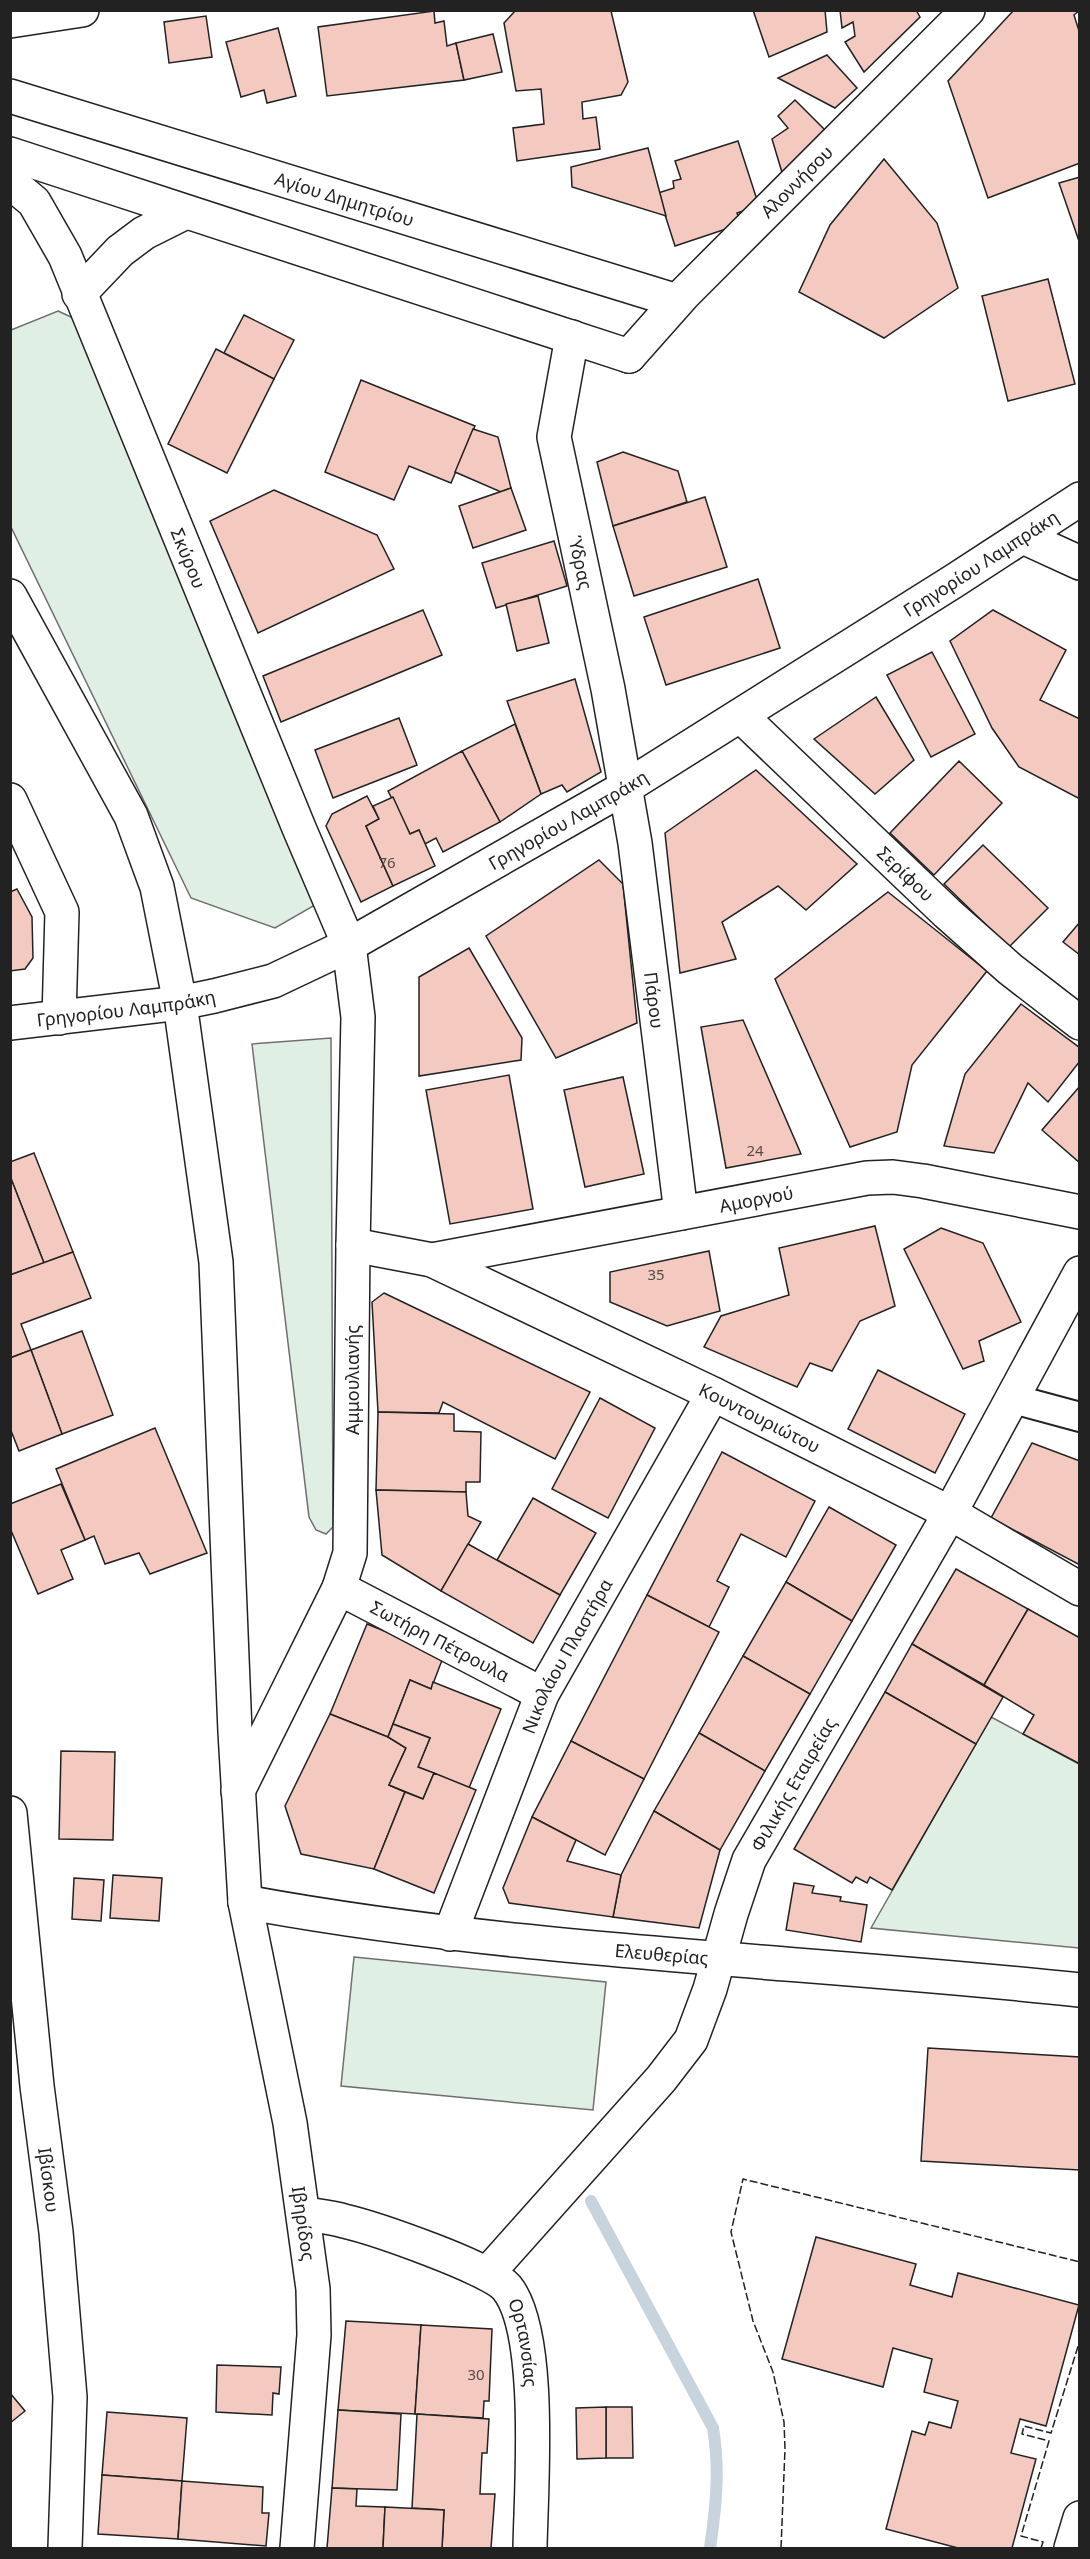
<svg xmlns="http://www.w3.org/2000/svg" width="1090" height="2559" viewBox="0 0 1090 2559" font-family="'Noto Sans',sans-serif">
<rect width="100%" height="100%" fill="#fff"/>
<g fill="#e0efe3" stroke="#6f6f6f" stroke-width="1.5">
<polygon points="58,311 84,323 322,901 275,928 191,898 11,527 11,330"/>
<polygon points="331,1038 333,1527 326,1534 316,1530 309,1517 252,1044"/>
<polygon points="991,1717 1079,1764 1079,1948 871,1928"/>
<polygon points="354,1957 606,1982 593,2110 341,2086"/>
</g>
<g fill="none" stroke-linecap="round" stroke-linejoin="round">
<path stroke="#c7d3dd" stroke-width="12" d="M591,2201L713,2428C720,2469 716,2507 710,2548"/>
</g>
<g fill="#f3c9c0" stroke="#222" stroke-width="1.5">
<polygon points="516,10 611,11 628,82 621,95 582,102 583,119 596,117 600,149 517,161 513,128 544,124 541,89 516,91 504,23"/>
<polygon points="753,10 825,10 827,32 769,57"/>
<polygon points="840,10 916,10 920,17 864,72 845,42 855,36 853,22 842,28"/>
<polygon points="1014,10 1080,10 1074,15 1080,34 1080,163 988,198 948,81"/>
<polygon points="434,11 435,23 444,21 447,46 456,43 464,80 327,96 318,27"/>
<polygon points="206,16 212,57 169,63 164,22"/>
<polygon points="278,28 296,96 267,103 264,90 241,97 226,42"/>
<polygon points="493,34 502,72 464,80 456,43"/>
<polygon points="827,55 857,88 835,108 778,78"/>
<polygon points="795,100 830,135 784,179 772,139 788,128 778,116"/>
<polygon points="738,141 759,206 737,213 741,224 675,246 658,193 674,188 673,181 681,179 675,161"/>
<polygon points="648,148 666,216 572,187 571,167"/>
<polygon points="884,159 937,223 958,288 884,338 799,292 830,225"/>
<polygon points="1080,177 1080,244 1059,183"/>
<polygon points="1048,279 1075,384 1008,401 982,296"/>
<polygon points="244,315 294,340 274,379 224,353"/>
<polygon points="216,349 274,379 227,473 168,444"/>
<polygon points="361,380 475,426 451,483 409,466 394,500 325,472"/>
<polygon points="473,429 498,437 511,488 501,492 455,472"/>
<polygon points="623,452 678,471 687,502 613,526 597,462"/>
<polygon points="511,488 526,530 473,548 459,506"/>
<polygon points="274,490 377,535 394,569 258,633 210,521"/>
<polygon points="705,497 727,567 634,596 613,526"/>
<polygon points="554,541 567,586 496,608 482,563"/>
<polygon points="758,579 780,648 666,685 644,617"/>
<polygon points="538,596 549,643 517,651 506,604"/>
<polygon points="423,610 442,655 281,722 263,676"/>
<polygon points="993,610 1066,650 1040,700 1080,719 1080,799 1019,767 992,728 950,641"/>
<polygon points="932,652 975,734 931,757 887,675"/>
<polygon points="575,679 601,772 567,792 562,785 541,794 507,701"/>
<polygon points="876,697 914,760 875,794 814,739"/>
<polygon points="399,718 417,765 333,798 315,750"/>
<polygon points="515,724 541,794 500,822 462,751"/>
<polygon points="462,751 500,822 443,852 436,838 425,844 419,830 410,834 388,791"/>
<polygon points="959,761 1002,803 934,875 890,833"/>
<polygon points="756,770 857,864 806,910 778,886 722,922 736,959 680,973 665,833"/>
<polygon points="367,796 379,819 366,826 393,886 361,902 326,826 332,814"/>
<polygon points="393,797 410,834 419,830 435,866 393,886 366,826 379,819 373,806"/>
<polygon points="983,845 1048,908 1009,947 944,884"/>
<polygon points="599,860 623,884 637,1023 556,1058 486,936"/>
<polygon points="17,889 32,917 33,958 25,969 10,971 10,892"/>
<polygon points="888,892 987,971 912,1065 897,1132 850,1147 775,979"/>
<polygon points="1080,922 1080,955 1063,942"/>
<polygon points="469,948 522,1038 521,1060 419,1076 419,977"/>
<polygon points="1021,1004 1080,1048 1080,1061 1048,1102 1028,1083 994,1153 944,1146 965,1074"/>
<polygon points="743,1020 801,1154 726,1168 701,1027"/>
<polygon points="509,1075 533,1209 450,1224 426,1090"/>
<polygon points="623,1077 644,1174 585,1187 564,1090"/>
<polygon points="1080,1086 1080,1163 1042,1130"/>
<polygon points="34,1153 73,1252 44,1263 10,1176 10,1162"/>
<polygon points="10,1176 44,1263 10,1275"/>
<polygon points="875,1226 895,1306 860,1321 832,1371 810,1363 797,1387 704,1347 721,1316 789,1295 779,1248"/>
<polygon points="941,1228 983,1243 1021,1322 979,1341 984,1361 963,1369 904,1249"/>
<polygon points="709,1251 720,1311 667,1326 610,1302 610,1272"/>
<polygon points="73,1252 91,1298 21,1324 31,1350 10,1358 10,1275"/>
<polygon points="384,1293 590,1392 555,1459 443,1402 439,1413 378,1412 372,1302"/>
<polygon points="82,1331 113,1415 62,1434 31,1350"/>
<polygon points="31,1350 62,1434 19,1451 10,1428 10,1358"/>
<polygon points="878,1370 965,1414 935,1473 848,1429"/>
<polygon points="600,1398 655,1428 608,1518 552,1489"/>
<polygon points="378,1412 454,1414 454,1431 481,1432 480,1482 466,1482 466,1492 376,1490"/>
<polygon points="155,1428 207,1553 150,1574 139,1553 105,1564 94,1536 85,1540 56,1469"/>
<polygon points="1032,1443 1080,1461 1080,1565 991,1518"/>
<polygon points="722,1452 815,1501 786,1557 741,1534 717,1581 729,1587 709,1627 647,1595"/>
<polygon points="61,1484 85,1540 61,1550 73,1579 38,1594 10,1528 10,1504"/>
<polygon points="376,1490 466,1492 468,1516 481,1522 441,1591 382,1555"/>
<polygon points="533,1498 596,1533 560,1595 497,1560"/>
<polygon points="829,1507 896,1545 852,1621 786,1582"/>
<polygon points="468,1544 560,1595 533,1643 441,1591"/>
<polygon points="956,1569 1028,1609 984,1685 912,1644"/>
<polygon points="786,1582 852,1621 810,1694 743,1656"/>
<polygon points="647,1595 719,1632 644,1779 571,1741"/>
<polygon points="1028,1609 1080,1638 1080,1764 1023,1734 1034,1715 984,1685"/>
<polygon points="367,1624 444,1655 431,1689 410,1680 388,1737 330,1714"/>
<polygon points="912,1644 1003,1697 976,1744 885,1692"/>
<polygon points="743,1656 810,1694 765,1771 699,1733"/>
<polygon points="410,1680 431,1689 433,1682 501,1709 469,1788 418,1767 430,1738 393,1724"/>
<polygon points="885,1692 976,1744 892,1890 870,1877 867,1883 856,1877 852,1883 794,1849"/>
<polygon points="330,1714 388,1737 406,1748 389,1785 405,1792 374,1869 301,1854 285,1806"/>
<polygon points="393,1724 430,1738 418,1767 434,1773 423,1799 389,1785 406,1748 388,1737"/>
<polygon points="699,1733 765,1771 720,1850 654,1811"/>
<polygon points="571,1741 644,1779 605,1855 532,1817"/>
<polygon points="61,1751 115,1752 113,1840 59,1839"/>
<polygon points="434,1773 476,1790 434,1893 374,1869 405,1792 423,1799"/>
<polygon points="654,1811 720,1850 699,1928 613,1917 621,1875"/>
<polygon points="532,1817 576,1840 567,1861 621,1875 613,1917 509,1903 503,1888"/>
<polygon points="113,1875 162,1878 159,1921 110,1918"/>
<polygon points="74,1878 104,1880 101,1921 72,1919"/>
<polygon points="794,1883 814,1886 812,1893 841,1897 840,1901 867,1905 861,1942 786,1930"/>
<polygon points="928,2048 1080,2057 1080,2170 921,2161"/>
<polygon points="816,2237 916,2264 910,2285 952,2297 958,2273 1079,2305 1046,2426 1020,2419 1011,2453 1036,2459 1012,2548 958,2548 886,2529 912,2431 925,2435 929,2422 951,2428 958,2401 924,2392 932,2359 893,2348 883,2387 782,2359"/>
<polygon points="346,2321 421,2325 415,2414 338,2410"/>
<polygon points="421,2325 492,2329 489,2401 484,2401 483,2418 415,2414"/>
<polygon points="217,2365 281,2367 279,2394 273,2393 272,2415 216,2412"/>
<polygon points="10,2393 25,2411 10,2423"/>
<polygon points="606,2407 632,2407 633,2458 606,2458"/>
<polygon points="606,2407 606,2458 577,2459 576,2408"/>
<polygon points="338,2410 401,2414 397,2490 332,2488"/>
<polygon points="107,2412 187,2418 182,2481 102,2475"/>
<polygon points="417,2414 489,2419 487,2453 482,2453 480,2494 495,2494 491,2548 442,2548 444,2510 412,2508"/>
<polygon points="102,2475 182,2481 178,2539 98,2534"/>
<polygon points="182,2481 263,2487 262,2513 269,2513 266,2546 178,2539"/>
<polygon points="332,2488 357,2489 356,2506 385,2507 383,2548 327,2548"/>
<polygon points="385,2507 444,2510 442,2548 383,2548"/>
</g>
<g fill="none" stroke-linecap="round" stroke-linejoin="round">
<g stroke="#222" stroke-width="32">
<polyline id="pedestrian" points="1013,1399 1080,1417"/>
</g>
<g stroke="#222" stroke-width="36">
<g id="minor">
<polyline points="10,21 82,10"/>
<path id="s1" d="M10,182L34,202L65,256L299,828L349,945L358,1017L353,1245L350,1553L339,1588L238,1791"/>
<polyline points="79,294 120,251 144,233 186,212"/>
<path id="s2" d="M572,337L554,437L608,689L635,843L681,1213"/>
<path id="s3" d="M629,356L684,294L968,10"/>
<path id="s4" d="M741,716L947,913L1010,969L1080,1023"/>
<polyline points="10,800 62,912 59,1018"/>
<path id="s5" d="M353,1245L432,1260L713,1394L950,1513L1080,1589"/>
<path id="s6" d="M432,1260L867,1178L893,1177L923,1181L1080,1212"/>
<path id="s7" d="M339,1588L542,1694"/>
<path id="s8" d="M10,1813L37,2086L56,2232L70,2397L65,2548"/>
<path id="s9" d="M450,1934L542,1694L713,1394"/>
<path id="s10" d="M488,2273L661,2079L691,2040L710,1989L731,1914L749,1860L950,1513L1080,1273"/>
<polyline points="1071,2548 1080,2518"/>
</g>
</g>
<g stroke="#222" stroke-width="36">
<g id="tertiary">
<path id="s11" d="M10,96L677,301"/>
<polyline points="10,154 629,356"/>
<path id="s12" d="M10,596L131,816L157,887L180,1003L216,1262L235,1732L245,1902L290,2123L313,2289L314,2335L297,2548"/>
<path id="s13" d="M245,1902C521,1953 801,1960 1080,1990"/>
<path id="s14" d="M304,2214C317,2216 331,2217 344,2221C374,2228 491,2268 507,2288C543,2333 531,2488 530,2548"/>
</g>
</g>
<g stroke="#222" stroke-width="36">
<g id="secondary">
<polyline points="1023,537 1080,563"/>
<path id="s15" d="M10,1023L180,1003L214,996L273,981L349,945L626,787L954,581L1080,499"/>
</g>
</g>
<use href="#pedestrian" stroke="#fff" stroke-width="28"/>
<use href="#minor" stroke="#fff" stroke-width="33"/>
<use href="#tertiary" stroke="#fff" stroke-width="33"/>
<use href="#secondary" stroke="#fff" stroke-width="33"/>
<g stroke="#222" stroke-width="1.5" stroke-dasharray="8 3" stroke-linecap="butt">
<polyline points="781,2548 785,2449 784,2422 773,2372 753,2321 731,2232 743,2179 1080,2262"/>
<polyline points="1041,2548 1043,2542 1021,2536 1049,2441 1022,2434 1024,2426 1051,2433 1080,2340"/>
</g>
</g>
<g text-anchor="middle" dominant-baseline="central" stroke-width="4.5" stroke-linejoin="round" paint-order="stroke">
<g font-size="15" fill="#564c4a">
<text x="387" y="862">76</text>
<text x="755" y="1150">24</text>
<text x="656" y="1274">35</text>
<text x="476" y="2374">30</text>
</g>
<g font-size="18" fill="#222" stroke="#fff">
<text stroke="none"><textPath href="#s3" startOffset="242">Αλοννήσου</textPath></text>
<text stroke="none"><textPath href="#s11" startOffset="350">Αγίου Δημητρίου</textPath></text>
<text stroke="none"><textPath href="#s1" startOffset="420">Σκύρου</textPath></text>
<text stroke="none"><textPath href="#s2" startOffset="230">Ύδρας</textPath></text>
<text stroke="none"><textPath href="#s15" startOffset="1089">Γρηγορίου Λαμπράκη</textPath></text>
<text stroke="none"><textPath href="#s15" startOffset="603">Γρηγορίου Λαμπράκη</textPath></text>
<text stroke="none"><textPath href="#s4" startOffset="228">Σερίφου</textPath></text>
<text stroke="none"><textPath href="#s2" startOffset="674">Πάρου</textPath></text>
<text stroke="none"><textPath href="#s15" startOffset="117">Γρηγορίου Λαμπράκη</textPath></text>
<text stroke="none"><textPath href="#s6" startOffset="330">Αμοργού</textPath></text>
<text transform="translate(352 1380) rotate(-90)">Αμμουλιανής</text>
<text stroke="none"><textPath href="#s5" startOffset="444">Κουντουριώτου</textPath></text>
<text stroke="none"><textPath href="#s7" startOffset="114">Σωτήρη Πέτρουλα</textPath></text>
<text stroke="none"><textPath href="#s9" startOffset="302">Νικολάου Πλαστήρα</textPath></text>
<text stroke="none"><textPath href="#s10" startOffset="586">Φιλικής Εταιρείας</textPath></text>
<text stroke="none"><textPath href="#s13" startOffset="420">Ελευθερίας</textPath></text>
<text stroke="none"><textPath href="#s8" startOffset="369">Ιβίσκου</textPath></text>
<text stroke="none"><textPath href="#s12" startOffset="1674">Ιβηρίδος</textPath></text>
<text stroke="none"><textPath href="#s14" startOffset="276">Ορτανσίας</textPath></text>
</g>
</g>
<rect width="1090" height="2559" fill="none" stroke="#222222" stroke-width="24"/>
</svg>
